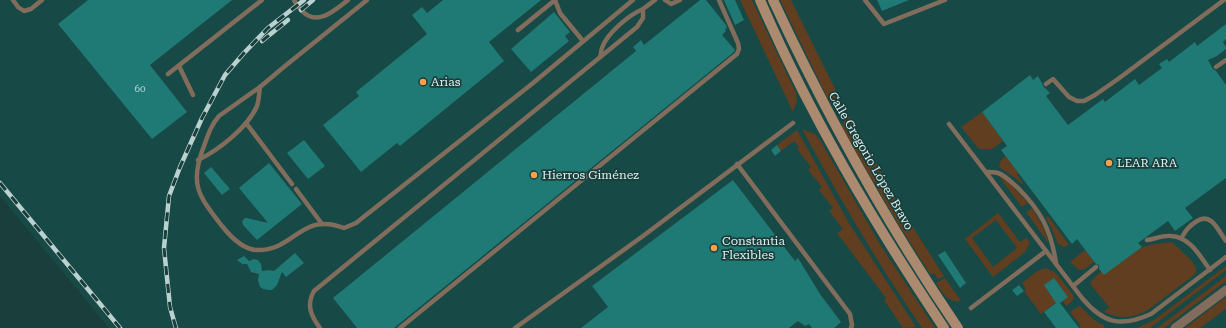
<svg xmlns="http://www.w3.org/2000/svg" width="1226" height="328" viewBox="0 0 1226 328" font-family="'Roboto Serif',serif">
<rect width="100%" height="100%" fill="#193e3b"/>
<polygon fill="#174946" points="0,0 1226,0 1226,328 109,328 0,196"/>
<g fill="#603e1f" fill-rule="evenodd">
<polygon points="740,0 752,0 796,93 797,101 793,112"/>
<path d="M780,0H791L842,103C835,104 832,105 828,99Z"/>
<polygon points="982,112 1003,141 992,149 979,149 961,127"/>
<path d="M849,116L907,218L944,276L938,279L934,273L931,275C899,227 870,177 842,127L844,119Z"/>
<path d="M802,129L815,134L820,140L881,246L935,328H922C878,264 839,198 802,129Z"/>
<polygon points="797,130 849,223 916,327 903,328 884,300 886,298 837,233 843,229 829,211 833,208 819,190 822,187 808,170 811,167 797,149 799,147 794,141 781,151 777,145"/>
<polygon points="1011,152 1019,174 1017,175 1023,183 1022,184 1014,177 999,167 1001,160"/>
<polygon points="1001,177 1010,183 1028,203 1022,207 1000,178"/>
<polygon points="1032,208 1044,228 1049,244 1026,212"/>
<path d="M998,213L1020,242L1026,238L1030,242L1025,252L993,277L965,239ZM996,220L1017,248L993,267L972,238Z"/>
<polygon points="1048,216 1069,245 1064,247 1058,244 1052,229 1046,218"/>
<path d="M1172,242L1192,261L1196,268V272L1194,275L1148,310C1133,319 1120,319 1104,312L1109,307L1090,284C1095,272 1129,253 1141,248C1150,244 1162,243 1172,242Z"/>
<polygon points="1085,250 1094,262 1085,269 1079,270 1070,262"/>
<polygon points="1226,266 1226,270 1150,328 1137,328 1154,320"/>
<path d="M1046,268L1056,273L1073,295C1075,301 1070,303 1066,306L1063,301L1060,303L1058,301L1041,314L1024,291L1026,289L1022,283L1037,271Z"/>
<polygon points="1226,276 1226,281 1164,328 1157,328"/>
<path d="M945,278L961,301C948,304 943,293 936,283Z"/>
<polygon points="1226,297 1226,309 1200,328 1185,328"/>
<path d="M1079,306C1087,310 1092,322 1104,325V328H1079L1081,326L1070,312Z"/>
</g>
<g fill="#1f7974">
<polygon points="88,0 232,0 150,65 187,112 152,139 58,24"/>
<polygon points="443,0 541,0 489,42 504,61 400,146 397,143 361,172 323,125 359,96 356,92 427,34 412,15 422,7 427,13"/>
<polygon points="700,0 706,0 726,25 727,28 725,29 726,31 722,35 735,50 734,52 394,328 357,328 333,298 636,51 633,47 641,40 644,45"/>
<polygon points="724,0 735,0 744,20 735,25"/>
<polygon points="877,0 909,0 882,11"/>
<polygon points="554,12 570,32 565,36 569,41 531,72 511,49"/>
<polygon points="1226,24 1226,39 1223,42 1226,47 1226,49 1217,56 1208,60 1213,69 1216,71 1226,85 1226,178 1185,208 1193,218 1175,231 1168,221 1138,243 1142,247 1104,275 1099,269 1099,265 1095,263 1077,239 1072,244 1001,150 1007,146 982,112 1030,75 1033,80 1038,76 1042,83 1043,86 1050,93 1046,96 1068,125 1103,99 1105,102 1135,79 1139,85 1162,68 1159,64 1167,59 1169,62 1195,42 1197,46"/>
<polygon points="304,140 325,166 308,179 287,153"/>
<polygon points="777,145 781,151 775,156 771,150"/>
<polygon points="269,163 302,204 257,240 243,225 242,221 245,218 247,218 268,223 239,188"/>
<polygon points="211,167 230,189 222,195 204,173"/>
<polygon points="733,180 795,261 798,258 820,294 841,322 834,328 812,328 809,324 805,326 798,321 789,328 581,328 608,307 592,286"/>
<polygon points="945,251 966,283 960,288 938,255"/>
<polygon points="295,253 304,263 286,277 282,272 277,285 272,290 269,290 263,289 260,287 258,280 259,274 251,272 247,264 242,264 237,260 244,256 249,261 254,259 258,260 261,264 262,271 269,270 274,271"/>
<polygon points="1054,278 1068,297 1060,303 1079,328 1056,328 1044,312 1056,303 1044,285"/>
<polygon points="1019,285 1024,291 1017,296 1012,290"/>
</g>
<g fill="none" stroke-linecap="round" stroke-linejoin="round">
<g stroke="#826d5c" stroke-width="4.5">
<polyline points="13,0 18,7 24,11 31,9 42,0"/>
<path d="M294,0C298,6 302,13 309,16C322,22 338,8 348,0"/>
<path d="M367,0L285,66L260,87L219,116C211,125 208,135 204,146C189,184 198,195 222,226C230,236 242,249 256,250C294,252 301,211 344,228L356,223L533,83L633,0"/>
<polyline points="555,0 560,13 583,41"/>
<polyline points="665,0 671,4 680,0"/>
<polyline points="865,0 884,24 945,0"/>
<polyline points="518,30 555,0"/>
<path d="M600,57C601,54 601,51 602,48C607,33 629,15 643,9"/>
<polyline points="179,66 193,95"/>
<polyline points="1216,67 1226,60"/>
<polyline points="168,74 262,0"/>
<polyline points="1046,84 1053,79 1069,97 1077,101 1084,101 1095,95 1118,79 1224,0"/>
<polyline points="246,123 292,184"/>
<path d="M949,124L1082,298C1103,323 1120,328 1151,314L1226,257"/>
<path d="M198,160C219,150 248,127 257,106C259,100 259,93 260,87"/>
<polyline points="737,164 850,314 852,325 851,328"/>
<path d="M986,172C990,172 994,172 998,173C1005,175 1012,183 1018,188C1041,211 1051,230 1056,263"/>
<polyline points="296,189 322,224"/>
<path d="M1182,237C1186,230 1189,226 1197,221C1211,212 1218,230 1226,241"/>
<path d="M1147,240C1154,239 1164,235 1171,236C1190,237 1200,256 1210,270"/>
<polyline points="1073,286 1096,267"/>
<polyline points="971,308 1046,251"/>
<path d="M320,328C311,316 306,305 314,291L637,27L643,18V9L655,0"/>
<polyline points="400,328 737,54 739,49 738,43 719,0"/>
<polyline points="515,328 643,236 793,123"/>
</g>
<polyline stroke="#826d5c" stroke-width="9" points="1175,328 1226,290"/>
<g stroke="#ab8a6f" stroke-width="10">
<path d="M760,0C810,116 874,223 944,328"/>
<path d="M773,0C826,114 887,224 958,328"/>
</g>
<g stroke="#bad1cf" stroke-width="4.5">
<g id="rail">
<polyline points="301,10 313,0"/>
<polyline points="262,41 288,20"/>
<polyline points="0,183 120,328"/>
<polyline points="176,328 170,307 164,248 169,196 180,167 202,118 225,75 244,53 268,28 304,0"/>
</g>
</g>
<use href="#rail" stroke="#193e3b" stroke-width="3" stroke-dasharray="9" stroke-linecap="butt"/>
</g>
<g fill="#f9a04d" stroke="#193e3b" stroke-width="1.5">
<circle cx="423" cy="82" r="4"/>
<circle cx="1109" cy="163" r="4"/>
<circle cx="534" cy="175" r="4"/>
<circle cx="714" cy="248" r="4"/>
</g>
<g text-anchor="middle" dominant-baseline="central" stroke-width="3.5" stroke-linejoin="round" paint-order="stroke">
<g font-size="10" fill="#aed3d0">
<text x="140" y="88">60</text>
</g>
<g font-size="12" fill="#ddf1ef" stroke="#193e3b" text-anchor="start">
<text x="431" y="82">Arias</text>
<text x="1117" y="163">LEAR ARA</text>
<text x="542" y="175">Hierros Giménez</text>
<text x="722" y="241">Constantia<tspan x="722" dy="14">Flexibles</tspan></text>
</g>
<g font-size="12" fill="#ddf1ef" stroke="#193e3b">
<text transform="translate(871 161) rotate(60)">Calle Gregorio López Bravo</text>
</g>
</g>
</svg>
